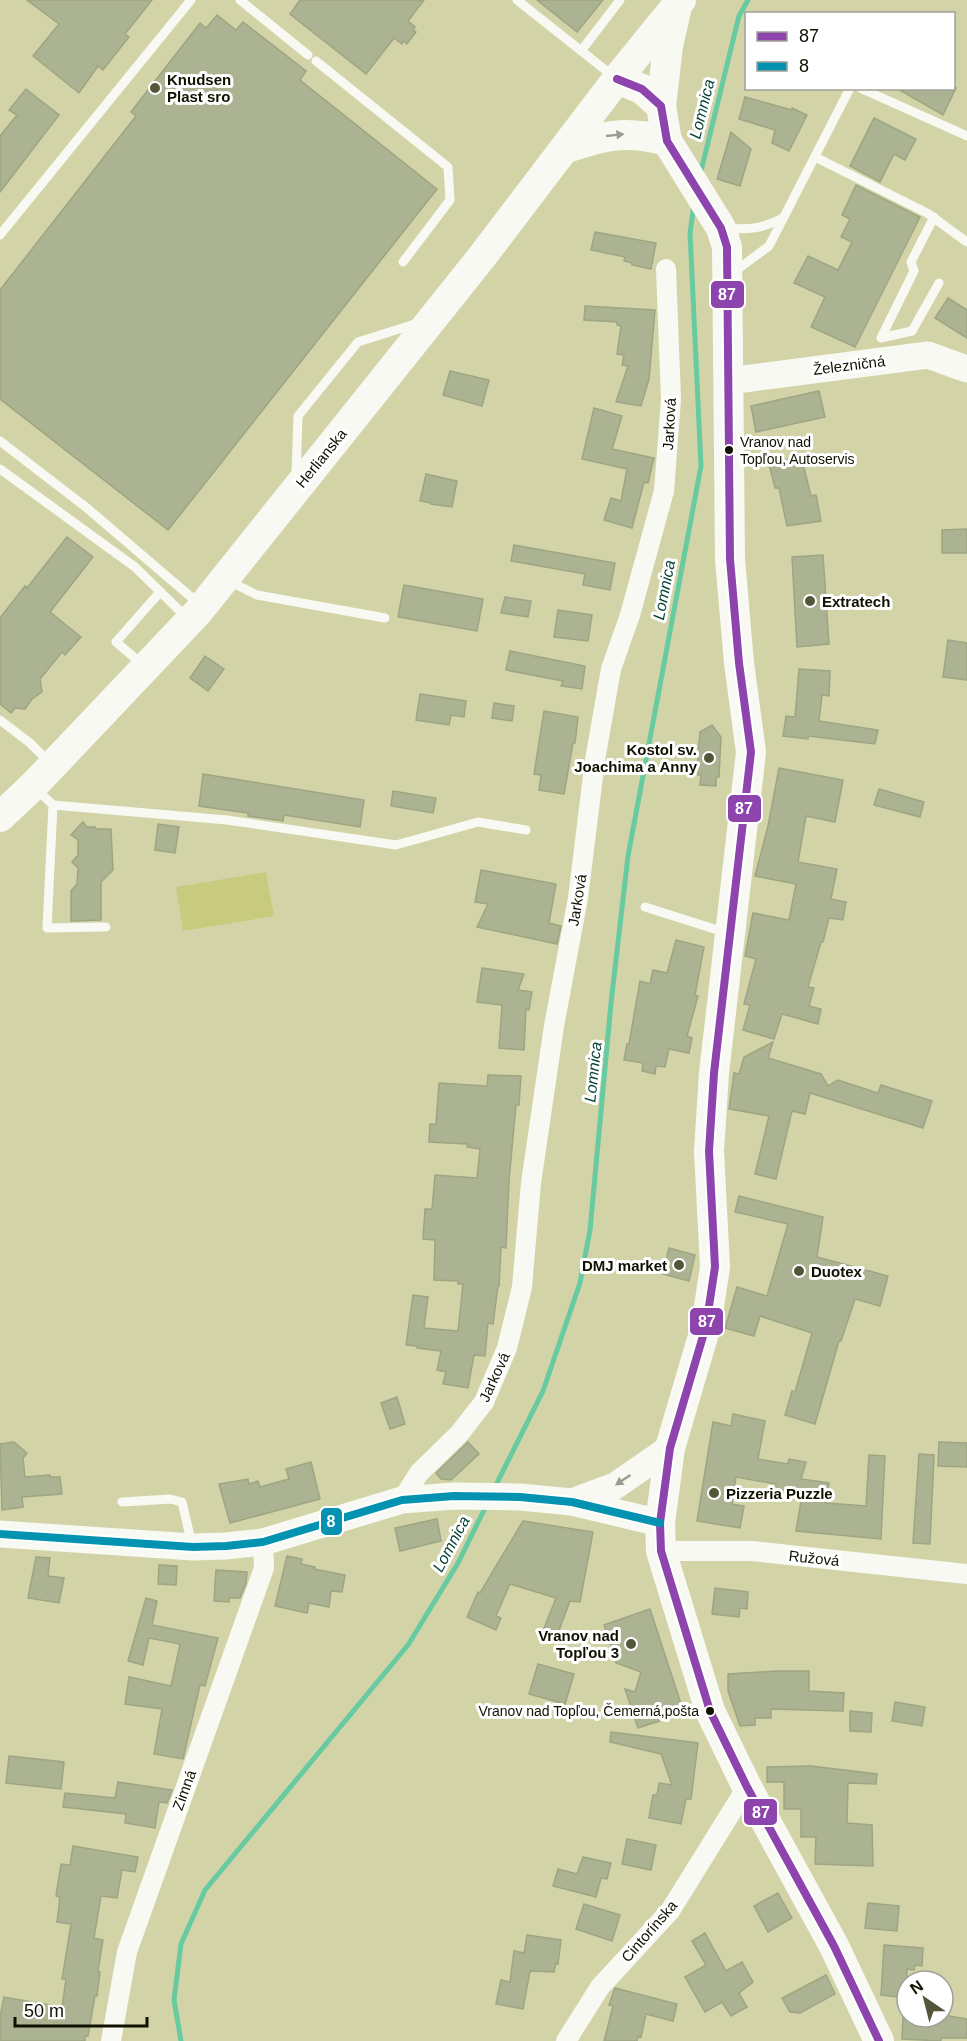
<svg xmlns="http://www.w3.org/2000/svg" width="967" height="2041" viewBox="0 0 967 2041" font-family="Helvetica,sans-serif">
<rect width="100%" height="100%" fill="#d2d4a7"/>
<polygon fill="#c8ca7d" points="266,872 274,916 183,931 176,887"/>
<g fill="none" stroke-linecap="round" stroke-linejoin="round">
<g stroke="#68caa1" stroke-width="5">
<polyline points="700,175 739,16 748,0"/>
<polyline points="495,1487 543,1391 580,1283 590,1230 611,1003 628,856 701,466 690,233 694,204"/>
<polyline points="181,2041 174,2000 181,1944 205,1890 408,1645 458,1563 487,1504"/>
</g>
</g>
<g fill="#acb392" stroke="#9ea583" stroke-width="1.5">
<polygon points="27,0 152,0 125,34 129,37 103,70 98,66 79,93 33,56 59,24"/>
<polygon points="300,0 424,0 408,21 415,27 413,30 416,32 407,44 403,41 402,44 394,38 366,74 290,14"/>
<polygon points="537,0 603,0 577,32"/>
<polygon points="217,15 236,30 243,22 306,71 300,80 437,189 168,530 0,399 0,290 136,116 131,112 200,23 206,28"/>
<polygon points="896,88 956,88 943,115"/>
<polygon points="26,89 59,115 0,192 0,136 17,115 9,110"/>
<polygon points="745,97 792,110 792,108 807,115 789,151 772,143 775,130 739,119"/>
<polygon points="874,118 916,139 905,160 894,154 880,182 850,166"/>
<polygon points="731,132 751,149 740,186 717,179"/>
<polygon points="856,185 920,217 855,347 811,327 825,297 794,283 808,256 838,270 852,242 841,237 850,219 842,215"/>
<polygon points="595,232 656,243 651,269 632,265 632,263 624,261 625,257 591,250"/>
<polygon points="948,298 967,310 967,338 935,318"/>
<polygon points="585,306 655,310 649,379 641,406 616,402 628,366 622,365 624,355 617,354 621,326 617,325 617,322 584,320"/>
<polygon points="450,371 489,380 482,406 443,395"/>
<polygon points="819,391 825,417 756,432 751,406"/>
<polygon points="594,408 622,416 612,449 654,458 648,483 644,482 632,528 604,520 611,498 621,501 627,469 582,459"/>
<polygon points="801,456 811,496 816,495 821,521 787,526 779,488 775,488 769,464"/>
<polygon points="426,474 457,481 452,507 431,504 431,503 420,501"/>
<polygon points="967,529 967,553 942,553 942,530"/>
<polygon points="67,537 93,557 50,612 81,637 65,655 62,652 40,679 42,692 32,699 25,709 15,708 11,713 0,704 0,618 25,586 27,588"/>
<polygon points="514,545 615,563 610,590 583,585 585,574 511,561"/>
<polygon points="823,555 829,644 797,647 792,557"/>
<polygon points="404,585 483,599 477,631 398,617"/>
<polygon points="505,597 531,601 528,617 501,613"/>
<polygon points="558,610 592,615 588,641 554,637"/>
<polygon points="948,640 967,643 967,680 943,677"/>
<polygon points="510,651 585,666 582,689 561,686 563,681 506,670"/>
<polygon points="205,656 224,669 208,691 190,678"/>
<polygon points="799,669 830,671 829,696 822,695 819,721 878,730 875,744 808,736 808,739 783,736 786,716 795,717"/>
<polygon points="420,694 466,701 464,717 451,715 449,725 416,720"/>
<polygon points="494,703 514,706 512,721 492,718"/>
<polygon points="544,711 578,717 575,743 573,743 564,794 539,790 541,775 534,774"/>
<polygon points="712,725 721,737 719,777 716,777 716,786 700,785 701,775 698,775 697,767 700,732"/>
<polygon points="779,768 843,780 835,822 806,816 798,862 837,869 831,899 846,902 843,920 829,918 823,942 821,942 808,987 814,988 809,1006 821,1009 818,1024 782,1014 774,1039 743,1030 750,1005 744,1004 756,959 745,956 753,913 789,920 796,884 755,876 768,826"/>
<polygon points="203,774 364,800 360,827 284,815 283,821 248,816 248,813 199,806"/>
<polygon points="879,789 924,802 920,817 874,805"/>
<polygon points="393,791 436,798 433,813 391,806"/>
<polygon points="83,822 87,827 95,827 96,829 111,829 113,870 101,882 101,920 71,921 71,891 77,884 78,868 72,862 78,855 78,840 71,835"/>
<polygon points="158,824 179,827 175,853 155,850"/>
<polygon points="481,870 556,884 549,923 561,926 557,944 477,927 488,904 475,902"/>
<polygon points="676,940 704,947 695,995 698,996 687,1036 692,1038 689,1053 669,1049 665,1067 656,1066 655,1074 642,1071 643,1063 624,1060 627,1044 629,1044 640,981 650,984 653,970 667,973"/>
<polygon points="482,968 524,974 518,990 532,992 529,1010 526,1009 524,1050 499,1048 502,1005 477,1002"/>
<polygon points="773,1042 768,1058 821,1074 828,1086 838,1080 878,1093 881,1085 932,1101 923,1128 810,1093 805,1114 792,1111 776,1179 755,1174 769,1116 729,1109 734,1073 739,1074 744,1057"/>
<polygon points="488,1075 521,1076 519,1105 516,1105 509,1180 506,1248 501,1247 499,1286 498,1286 493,1324 488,1323 485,1356 474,1355 468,1388 443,1384 446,1372 437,1370 441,1351 417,1348 417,1346 406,1345 413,1295 428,1297 424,1328 458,1331 463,1284 458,1284 458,1281 434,1280 435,1240 423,1239 425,1209 432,1209 435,1175 477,1178 480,1149 467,1147 468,1144 429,1142 430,1124 436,1124 439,1083 487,1086"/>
<polygon points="739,1196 823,1217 817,1257 888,1276 880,1306 855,1299 841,1341 839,1341 815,1424 785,1415 792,1391 795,1392 812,1333 760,1316 754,1336 725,1328 737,1287 767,1296 788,1224 735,1212"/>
<polygon points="669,1248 695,1255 689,1281 663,1274"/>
<polygon points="397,1397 405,1424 390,1429 381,1403"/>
<polygon points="733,1414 765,1421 758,1459 788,1464 789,1459 806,1462 801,1479 829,1483 826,1503 866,1506 869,1455 885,1456 881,1539 796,1531 802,1495 775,1491 776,1484 736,1477 732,1504 744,1506 740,1528 697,1521 713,1422 731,1426"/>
<polygon points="14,1442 27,1453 23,1458 25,1477 50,1475 50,1477 60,1477 62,1494 22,1497 23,1507 2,1510 0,1444"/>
<polygon points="468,1442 479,1454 451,1480 441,1479 436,1473"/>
<polygon points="939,1442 967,1443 967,1467 938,1466"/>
<polygon points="919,1454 934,1455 930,1544 913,1543"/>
<polygon points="311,1462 320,1499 230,1523 219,1484 248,1479 249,1484 258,1481 260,1487 289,1479 286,1469"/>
<polygon points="437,1519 441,1541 400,1551 395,1528"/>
<polygon points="523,1521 593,1532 580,1602 570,1601 555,1641 541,1636 556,1598 510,1584 496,1616 501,1618 496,1630 467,1617 478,1592 480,1593"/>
<polygon points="287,1556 302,1559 301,1564 315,1567 314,1569 345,1575 342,1592 331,1591 329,1607 309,1603 307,1613 275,1606"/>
<polygon points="36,1557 50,1558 48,1576 64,1578 59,1603 28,1598"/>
<polygon points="159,1565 177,1566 176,1585 158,1584"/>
<polygon points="216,1570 247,1572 246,1583 240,1598 229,1598 229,1602 214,1601"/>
<polygon points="715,1588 748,1592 747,1609 740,1608 739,1617 712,1614"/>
<polygon points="146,1598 157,1601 152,1625 218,1638 205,1686 200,1685 183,1759 154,1754 162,1709 125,1704 129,1677 171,1686 180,1644 149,1638 143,1665 128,1661"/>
<polygon points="650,1609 684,1713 638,1728 625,1689 635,1692 641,1672 616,1663 604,1625"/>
<polygon points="538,1664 574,1674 565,1704 529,1694"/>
<polygon points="777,1671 809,1671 809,1691 844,1693 843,1711 771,1709 771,1718 755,1718 755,1725 740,1726 728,1691 728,1674"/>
<polygon points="895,1702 925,1707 922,1726 892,1721"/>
<polygon points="850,1711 872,1713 871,1732 850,1731"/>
<polygon points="611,1732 698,1743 691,1799 686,1799 681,1824 649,1818 653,1795 657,1795 659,1783 672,1785 661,1754 610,1742"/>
<polygon points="9,1756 64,1762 61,1789 6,1783"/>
<polygon points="811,1766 877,1774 876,1784 848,1783 847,1823 872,1825 873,1866 815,1864 816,1837 801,1837 801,1809 784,1809 784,1782 767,1782 767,1767"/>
<polygon points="118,1782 172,1790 167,1803 159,1802 155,1828 125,1823 126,1814 63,1807 65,1793 115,1798"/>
<polygon points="627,1839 656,1845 651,1870 622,1864"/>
<polygon points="73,1846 138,1857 135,1872 122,1870 117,1898 101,1896 94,1938 103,1940 98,1971 100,1972 97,1996 95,1996 88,2036 85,2036 85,2041 0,2041 0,2017 4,1997 62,2007 66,1979 62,1979 71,1924 57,1922 60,1897 56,1896 61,1864 70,1865"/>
<polygon points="583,1857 611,1863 607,1879 601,1878 596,1897 553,1886 558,1869 577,1874"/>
<polygon points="778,1893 792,1918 768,1932 754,1906"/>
<polygon points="868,1903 899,1906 897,1931 865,1928"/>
<polygon points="584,1904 620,1915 612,1941 576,1929"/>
<polygon points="705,1933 726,1971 742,1962 753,1982 739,1993 747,2007 731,2016 722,2002 705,2012 685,1977 706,1965 692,1941"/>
<polygon points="527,1935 561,1940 558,1964 556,1963 554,1972 530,1971 523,2009 496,2004 501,1980 510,1982 514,1951 524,1953"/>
<polygon points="884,1945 923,1948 922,1966 915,1965 914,1970 907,1969 907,1998 881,1995"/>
<polygon points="826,1975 835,1994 800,2013 790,2012 782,1998"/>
<polygon points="615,1988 677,2004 673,2021 646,2014 641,2037 638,2036 637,2041 604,2041 613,2006 609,2005"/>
<polygon points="943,2015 967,2019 967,2038 941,2038 941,2041 902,2039 903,2017 943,2017"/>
</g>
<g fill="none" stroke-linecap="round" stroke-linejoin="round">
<g stroke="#f8f9f2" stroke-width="9">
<polyline points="240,0 308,55"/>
<polyline points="517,0 613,76"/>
<polyline points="581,51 620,0"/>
<polyline points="316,61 448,167 450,200 403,262"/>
<polyline points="860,88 967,136"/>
<polyline points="815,157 927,213 967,242"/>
<polyline points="934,217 911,262 914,271 881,338 912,331 939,283"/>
<path d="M725,228C749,230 761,229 783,218"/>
<polyline points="0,235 191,0"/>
<polyline points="734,272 769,246 850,88"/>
<polyline points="0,441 87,508 198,603"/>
<polyline points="0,469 135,567 186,617"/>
<polyline points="296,475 298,416 358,342 418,323"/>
<polyline points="229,581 257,595 385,618"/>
<polyline points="142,664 116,642 160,592"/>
<polyline points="0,720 30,743 50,763"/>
<polyline points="35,788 53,805 227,820 396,845 478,822 526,830"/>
<polyline points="53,805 47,928 106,927"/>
<polyline points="645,907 727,933"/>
<polyline points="122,1502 170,1499 182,1502 192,1545"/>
</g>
<g stroke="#f8f9f2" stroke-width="20">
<polyline points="402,1500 419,1473 459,1434 484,1402 507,1348 522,1287 531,1183 554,1026 578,898 595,760 611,669 630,615 664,491 671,399 666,269"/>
<polyline points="661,1551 752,1551 967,1574"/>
<polyline points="111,2041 127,1952 264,1568 263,1542"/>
<polyline points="566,2041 600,1987 670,1911 747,1787"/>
</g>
<g stroke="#f8f9f2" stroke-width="27">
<polyline points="729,381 928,355 967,369"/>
<polyline points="572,1502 615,1486 670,1448"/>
<polyline points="0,1534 193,1547 226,1546 263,1542 402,1500 454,1496 520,1497 572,1502 660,1523"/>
</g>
<g stroke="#f8f9f2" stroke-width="30">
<polyline points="617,79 642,89 661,106 667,141 721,228 727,247 730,559 739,663 751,752 714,1073 709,1151 715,1267 706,1326 670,1448 660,1523 661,1551 710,1711 747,1787 834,1946 879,2041"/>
<polyline points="661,106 668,46 676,11"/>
<path d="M564,149C605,135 624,130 667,141"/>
<polyline points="0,817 33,786 198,612 481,258 617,79 681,0"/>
</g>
<g stroke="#fff" stroke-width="12">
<polyline id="bus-1" points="617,79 642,89 661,106 667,141 721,228 727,247 730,559 739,663 751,752 714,1073 709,1151 715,1267 706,1326 670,1448 660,1523 661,1551 710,1711 747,1787 834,1946 879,2041"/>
</g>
<g stroke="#fff" stroke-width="12">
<polyline id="bus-2" points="0,1534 193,1547 226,1546 263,1542 402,1500 454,1496 520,1497 572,1502 660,1523"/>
</g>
<use href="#bus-1" stroke="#8e44ad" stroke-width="8"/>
<use href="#bus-2" stroke="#0392af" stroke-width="8"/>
</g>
<defs><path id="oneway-solid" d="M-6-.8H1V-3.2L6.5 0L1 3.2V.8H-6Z" transform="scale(1.5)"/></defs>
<g fill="#9c9c91">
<use href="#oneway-solid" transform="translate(615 135) rotate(-6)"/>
<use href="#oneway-solid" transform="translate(623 1480) rotate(146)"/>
</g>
<g fill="#55553a" stroke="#fff" stroke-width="2">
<circle cx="155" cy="88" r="6"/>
<circle cx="810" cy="601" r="6"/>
<circle cx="709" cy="758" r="6"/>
<circle cx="679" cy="1265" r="6"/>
<circle cx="799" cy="1271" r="6"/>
<circle cx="714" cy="1493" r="6"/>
<circle cx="631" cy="1644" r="6"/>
</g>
<g fill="#110" stroke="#fff" stroke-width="2">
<circle cx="729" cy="450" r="5"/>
<circle cx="710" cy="1711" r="5"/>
</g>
<g text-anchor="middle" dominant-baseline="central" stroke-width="6" stroke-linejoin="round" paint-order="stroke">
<g font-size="14" fill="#110" stroke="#fff" text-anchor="start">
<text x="740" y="442">Vranov nad<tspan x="740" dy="17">Topľou, Autoservis</tspan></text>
<text x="699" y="1711" text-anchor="end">Vranov nad Topľou, Čemerná,pošta</text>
</g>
<g font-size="15" font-weight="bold" fill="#110" stroke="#fff" text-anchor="start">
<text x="167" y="79">Knudsen<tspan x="167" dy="17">Plast sro</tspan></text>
<text x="822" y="601">Extratech</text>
<text x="697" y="749" text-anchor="end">Kostol sv.<tspan x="697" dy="17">Joachima a Anny</tspan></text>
<text x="667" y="1265" text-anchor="end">DMJ market</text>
<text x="811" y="1271">Duotex</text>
<text x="726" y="1493">Pizzeria Puzzle</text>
<text x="619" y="1635" text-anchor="end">Vranov nad<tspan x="619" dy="17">Topľou 3</tspan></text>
</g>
<g font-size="15" fill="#110" stroke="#fff">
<text transform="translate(849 365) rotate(-7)">Železničná</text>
<text transform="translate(669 424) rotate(-87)">Jarková</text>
<text transform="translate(321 458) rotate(-51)">Herlianska</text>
<text transform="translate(577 900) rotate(-81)">Jarková</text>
<text transform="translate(494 1377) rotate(-65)">Jarková</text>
<text transform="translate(814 1558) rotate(6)">Ružová</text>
<text transform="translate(184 1790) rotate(-70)">Zimná</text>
<text transform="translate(649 1931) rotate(-49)">Cintorínska</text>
</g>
<g font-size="16" font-style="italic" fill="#064233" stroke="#fff">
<text transform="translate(702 109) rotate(-76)">Lomnica</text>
<text transform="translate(664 590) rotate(-79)">Lomnica</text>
<text transform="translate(593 1072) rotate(-84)">Lomnica</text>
<text transform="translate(451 1544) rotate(-62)">Lomnica</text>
</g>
</g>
<g stroke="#fff" stroke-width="2">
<rect x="710" y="280" width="35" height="29" rx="6" fill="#8e44ad"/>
<rect x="727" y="794" width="35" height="29" rx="6" fill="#8e44ad"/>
<rect x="689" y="1307" width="35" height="29" rx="6" fill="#8e44ad"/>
<rect x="320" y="1507" width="23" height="29" rx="6" fill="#0392af"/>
<rect x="743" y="1798" width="35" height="28" rx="6" fill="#8e44ad"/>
</g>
<g font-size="16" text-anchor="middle" font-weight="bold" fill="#fff">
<text x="727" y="300">87</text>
<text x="744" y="814">87</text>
<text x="707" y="1327">87</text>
<text x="331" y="1527">8</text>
<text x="761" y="1818">87</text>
</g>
<rect x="745" y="12" width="210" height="78" fill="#ffffff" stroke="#a0a099" stroke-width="1.5"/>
<rect x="757" y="32" width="30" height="9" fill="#8e44ad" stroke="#a0a099" stroke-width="1.5"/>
<text x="799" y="42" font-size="18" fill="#111100">87</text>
<rect x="757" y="62" width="30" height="9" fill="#0392af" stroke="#a0a099" stroke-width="1.5"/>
<text x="799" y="72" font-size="18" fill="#111100">8</text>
<g transform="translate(925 1999) rotate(325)"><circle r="28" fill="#ffffff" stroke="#a0a099" stroke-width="1.5"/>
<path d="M0-4.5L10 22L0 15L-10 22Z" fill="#55553a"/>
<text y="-9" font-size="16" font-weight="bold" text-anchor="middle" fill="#111100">N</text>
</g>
<path d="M15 2017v9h132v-9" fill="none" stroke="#111100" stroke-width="3"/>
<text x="24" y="2017" font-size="18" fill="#111100" stroke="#ffffff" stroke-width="4.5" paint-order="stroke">50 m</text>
</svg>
